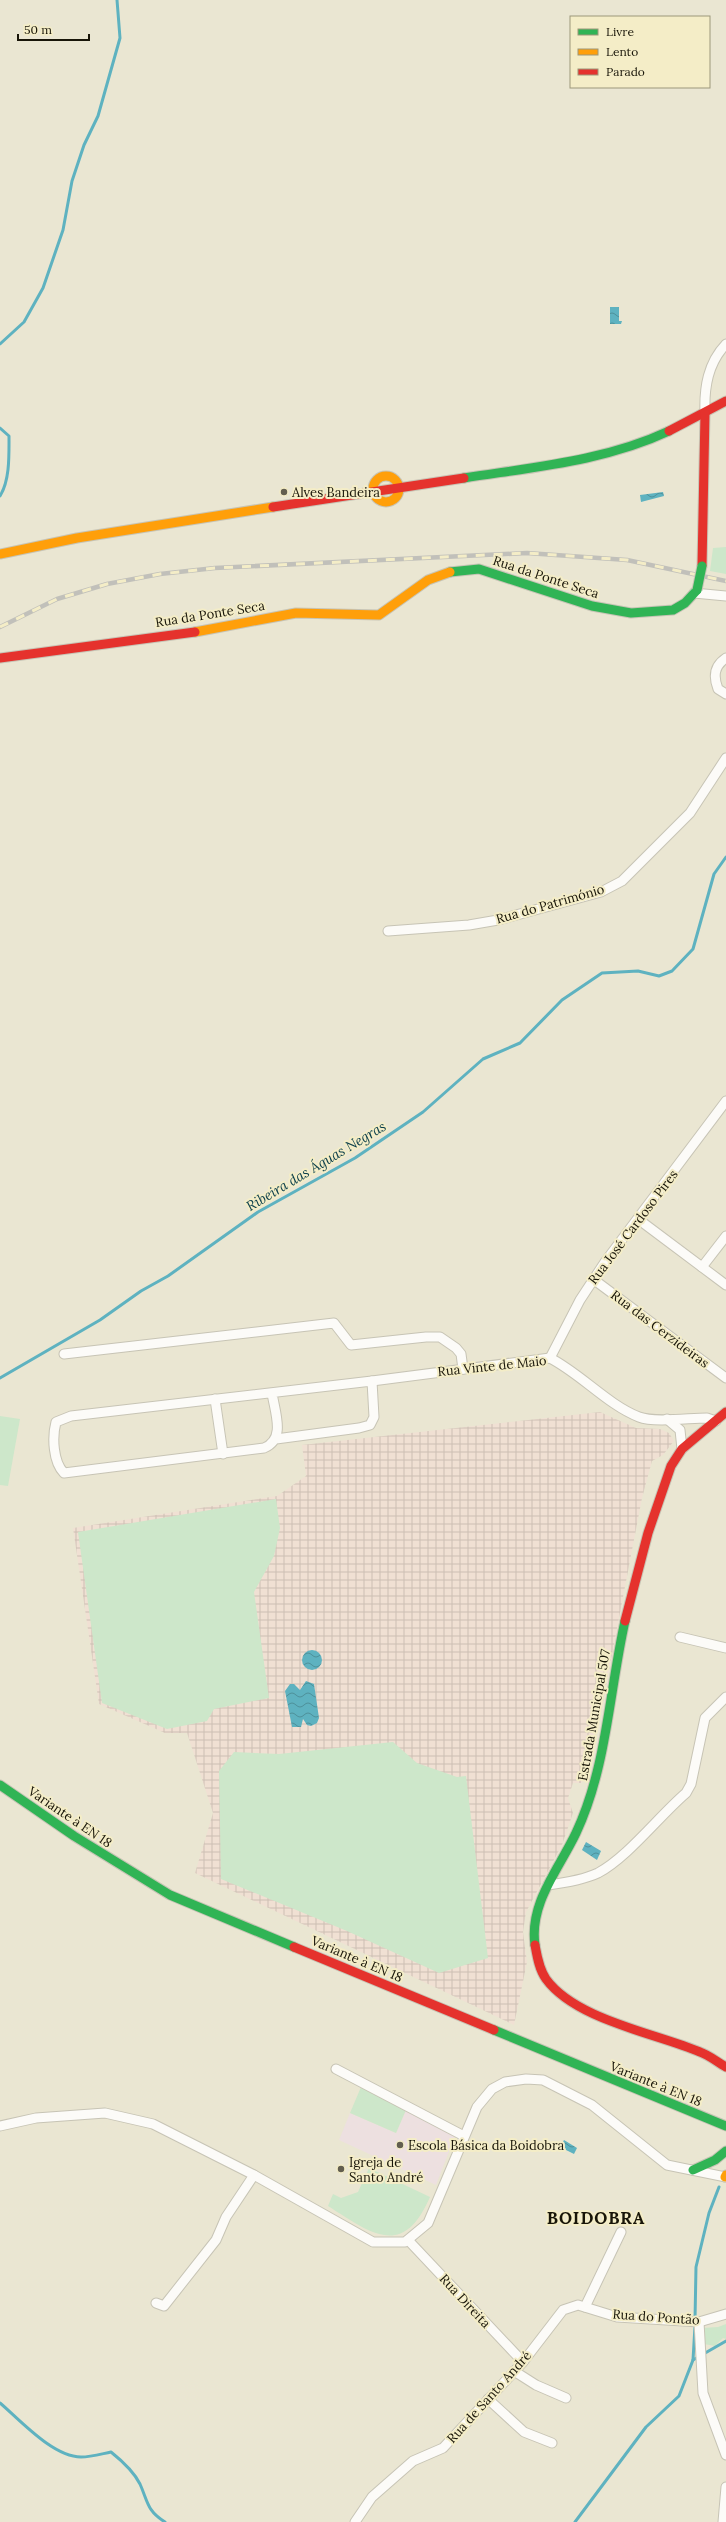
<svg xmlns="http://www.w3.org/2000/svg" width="726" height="2522" viewBox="0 0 726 2522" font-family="Lora,serif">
<defs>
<pattern id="industrial-grid" width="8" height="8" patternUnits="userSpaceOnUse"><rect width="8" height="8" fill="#f0e0d3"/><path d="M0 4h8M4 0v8" fill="none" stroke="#cdbfb4"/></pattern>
<pattern id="water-waves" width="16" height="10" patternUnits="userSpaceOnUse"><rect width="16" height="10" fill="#5eb2c0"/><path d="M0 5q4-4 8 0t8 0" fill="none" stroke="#4d909a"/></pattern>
</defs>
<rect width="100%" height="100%" fill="#eae6d2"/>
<polygon fill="url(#industrial-grid)" points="600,1412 636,1428 660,1429 669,1433 674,1441 663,1455 652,1461 642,1498 601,1712 584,1780 581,1783 573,1783 568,1798 573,1813 562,1845 526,1912 523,1932 527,1962 514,2025 195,1873 213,1813 187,1733 165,1733 99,1704 73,1528 277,1496 306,1476 302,1445"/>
<polygon fill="#ede0e0" points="406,2110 455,2136 436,2185 339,2140 350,2113 396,2133"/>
<g fill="#cde7ca">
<polygon points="726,547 726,574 710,571 713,548"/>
<polygon points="0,1416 20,1419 8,1486 0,1485"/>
<polygon points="276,1499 280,1528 274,1556 254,1592 269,1698 214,1709 207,1721 167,1729 102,1703 78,1532"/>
<polygon points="393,1742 417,1763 457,1777 466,1776 488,1958 439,1973 347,1931 221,1879 219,1771 234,1752 279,1754"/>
<polygon points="361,2087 406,2110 396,2133 350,2113"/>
<path d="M369,2168L430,2197C403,2259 372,2234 328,2206L333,2194L341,2198L358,2192Z"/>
<polygon points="726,2324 726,2339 723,2338 715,2346 704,2344 702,2328 718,2327"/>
</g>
<g fill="url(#water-waves)">
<polygon points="610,307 619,307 619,321 622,321 621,324 610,324"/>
<polygon points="663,492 664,496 641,502 640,495"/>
<circle cx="312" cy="1660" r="10"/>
<polygon points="306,1681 314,1684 319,1718 317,1723 311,1726 307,1725 303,1719 301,1727 292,1727 285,1691 290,1684 294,1684 300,1690"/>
<polygon points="586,1842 601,1851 597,1860 582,1850"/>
<polygon points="564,2140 577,2148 574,2154 560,2147"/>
</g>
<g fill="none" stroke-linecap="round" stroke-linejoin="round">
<g stroke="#5eb2c0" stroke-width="3">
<polyline points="0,344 24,322 43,288 63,230 72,181 84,145 98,116 120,38 117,0"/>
<path d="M0,428L9,436C9,455 10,480 0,496"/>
<polyline points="0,1378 100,1320 141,1291 168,1276 258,1212 355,1158 423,1112 483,1059 520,1043 562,1000 602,973 638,971 659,976 672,971 693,949 714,874 726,857"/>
<polyline points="695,2320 696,2267 709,2213 719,2187"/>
<polyline points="693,2360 726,2341"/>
<path d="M0,2403C20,2420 53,2457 81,2457C91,2457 101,2454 111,2452C121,2460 134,2472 140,2484C148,2502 147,2511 165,2522"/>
<polyline points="575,2522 646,2427 679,2396 693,2360 695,2326"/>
</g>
<g stroke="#c7c4b5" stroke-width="11">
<g id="street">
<path d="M705,413C704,387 708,363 726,344"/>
<polyline points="694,593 726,596"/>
<path d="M726,658C714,666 713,676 718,689L726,694"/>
<polyline points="388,931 469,925 498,920 601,892 622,881 690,813 726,758"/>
<polyline points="638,1219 726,1285"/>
<polyline points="702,1267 726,1236"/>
<polyline points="593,1279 726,1378"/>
<polyline points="64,1354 334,1323 351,1345 426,1337 440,1337 456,1348 461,1354 463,1369"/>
<polyline points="550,1358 580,1300 605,1262 726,1101"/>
<path d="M372,1381L550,1358C581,1374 608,1405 639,1417C655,1423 689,1418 707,1418L716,1421"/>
<path d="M272,1393C275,1413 286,1439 264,1448L64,1473C53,1462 52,1437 56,1422L71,1416L372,1381L374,1417L370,1425L359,1428L276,1439"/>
<polyline points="215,1399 223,1454"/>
<polyline points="667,1419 680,1430 682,1449"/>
<polyline points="680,1637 726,1648"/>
<path d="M548,1885C564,1883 583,1880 598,1873C628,1857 659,1816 686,1793L691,1784L705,1718L726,1697"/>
<polyline points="336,2069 464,2136"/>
<polyline points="0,2126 36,2118 105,2113 153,2124 254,2175 373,2242 405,2242 428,2223 477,2107 492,2089 505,2082 526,2079 543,2080 592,2105 667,2165 726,2177"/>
<polyline points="408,2240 523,2362"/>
<polyline points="156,2303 164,2306 216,2240 226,2217 254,2175"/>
<polyline points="585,2307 621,2232"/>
<polyline points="699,2322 703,2393 726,2455"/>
<polyline points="514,2371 536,2385 566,2398"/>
<polyline points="488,2399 524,2432 552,2443"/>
<polyline points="355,2522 372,2497 413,2461 443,2448 523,2362 563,2310 578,2305 617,2317 699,2322 726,2314"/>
<polyline points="723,2522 726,2487"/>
</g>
</g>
<g stroke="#c7c4b5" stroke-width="11">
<g id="fast">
<path d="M464,478C534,467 605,461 669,431"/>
<polyline points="450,572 479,569 592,606 631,613 673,610 685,603 697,590"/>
<polyline points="0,1785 74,1836 170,1895 294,1947"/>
<path d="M535,1945C529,1903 559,1869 576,1833C607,1767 609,1692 625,1621"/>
<polyline points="494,2030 726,2126"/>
<polyline points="693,2170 715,2160 726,2151"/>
</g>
</g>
<g stroke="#c7c4b5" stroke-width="11">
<g id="slow">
<circle cx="386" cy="489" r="13"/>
<polyline points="0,554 77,538 273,507"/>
<polyline points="195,632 296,613 379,615 428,580 450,572"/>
<polyline points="725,2177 726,2175"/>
</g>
</g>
<g stroke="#c7c4b5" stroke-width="11">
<g id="jam">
<polyline points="669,431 726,401"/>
<polyline points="273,507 464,478"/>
<polyline points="702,566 705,413"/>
<polyline points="0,658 195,632"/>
<polyline points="625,1621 648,1533 671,1466 682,1449 726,1412"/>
<path d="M535,1945C537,1956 539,1969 546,1979C576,2020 655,2033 700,2052C709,2055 717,2062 726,2067"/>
<polyline points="294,1947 494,2030"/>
</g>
</g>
<use href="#street" stroke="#fcfbf8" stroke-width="9"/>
<use href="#fast" stroke="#30b455" stroke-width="9"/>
<use href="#slow" stroke="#ff9f0a" stroke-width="9"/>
<use href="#jam" stroke="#e5322d" stroke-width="9"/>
<g stroke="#c1c0ba" stroke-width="4.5">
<polyline id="rail" points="0,627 57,599 107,584 160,574 215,568 527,553 627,560 726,581"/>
</g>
<use href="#rail" stroke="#f4edc7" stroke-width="3" stroke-dasharray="9" stroke-linecap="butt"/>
<g stroke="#c7c4b5" stroke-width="11" stroke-linecap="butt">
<polyline id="fast-bridge" points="697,590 702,566"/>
</g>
<use href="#fast-bridge" stroke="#30b455" stroke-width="9"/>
</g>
<g fill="#625e4f" stroke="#f4edc7" stroke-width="1.5">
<circle cx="284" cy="492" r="4"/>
<circle cx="400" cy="2145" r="4"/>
<circle cx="341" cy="2169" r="4"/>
</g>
<g text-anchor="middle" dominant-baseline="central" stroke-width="4" stroke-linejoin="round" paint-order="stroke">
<g font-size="13" fill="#181508" stroke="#f4edc7" text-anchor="start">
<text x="292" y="492">Alves Bandeira</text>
<text x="408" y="2145">Escola Básica da Boidobra</text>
<text x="349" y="2162">Igreja de<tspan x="349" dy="15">Santo André</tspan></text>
</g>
<g font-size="13" fill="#181508" stroke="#f4edc7">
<text transform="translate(546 577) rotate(18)">Rua da Ponte Seca</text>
<text transform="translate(210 614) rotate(-9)">Rua da Ponte Seca</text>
<text transform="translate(550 904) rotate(-16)">Rua do Património</text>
<text transform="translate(633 1227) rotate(-53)">Rua José Cardoso Pires</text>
<text transform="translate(660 1329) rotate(37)">Rua das Cerzideiras</text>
<text transform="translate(492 1366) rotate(-6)">Rua Vinte de Maio</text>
<text transform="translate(594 1715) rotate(-80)">Estrada Municipal 507</text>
<text transform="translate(70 1817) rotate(34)">Variante à EN 18</text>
<text transform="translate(357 1959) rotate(23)">Variante à EN 18</text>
<text transform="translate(656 2084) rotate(22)">Variante à EN 18</text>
<text transform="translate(465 2301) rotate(47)">Rua Direita</text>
<text transform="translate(656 2317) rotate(4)">Rua do Pontão</text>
<text transform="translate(489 2397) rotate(-48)">Rua de Santo André</text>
</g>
<g font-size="14" font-style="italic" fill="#093d49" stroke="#f4edc7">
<text transform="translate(316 1166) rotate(-31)">Ribeira das Águas Negras</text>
</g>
<g font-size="17" font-weight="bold" letter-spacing="1" fill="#181508" stroke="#f4edc7">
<text x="596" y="2218">BOIDOBRA</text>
</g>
</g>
<rect x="570" y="16" width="140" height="72" fill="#f4edc7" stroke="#9c977b"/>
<rect x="578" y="29" width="20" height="6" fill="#30b455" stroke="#9c977b"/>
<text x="606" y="36" font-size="12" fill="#181508">Livre</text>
<rect x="578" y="49" width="20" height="6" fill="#ff9f0a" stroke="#9c977b"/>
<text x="606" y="56" font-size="12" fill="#181508">Lento</text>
<rect x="578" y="69" width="20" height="6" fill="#e5322d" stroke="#9c977b"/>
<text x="606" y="76" font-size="12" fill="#181508">Parado</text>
<path d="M18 34v6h71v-6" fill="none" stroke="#181508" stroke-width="2"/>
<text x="24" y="34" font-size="12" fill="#181508" stroke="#f4edc7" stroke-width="3" paint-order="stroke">50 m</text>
</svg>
